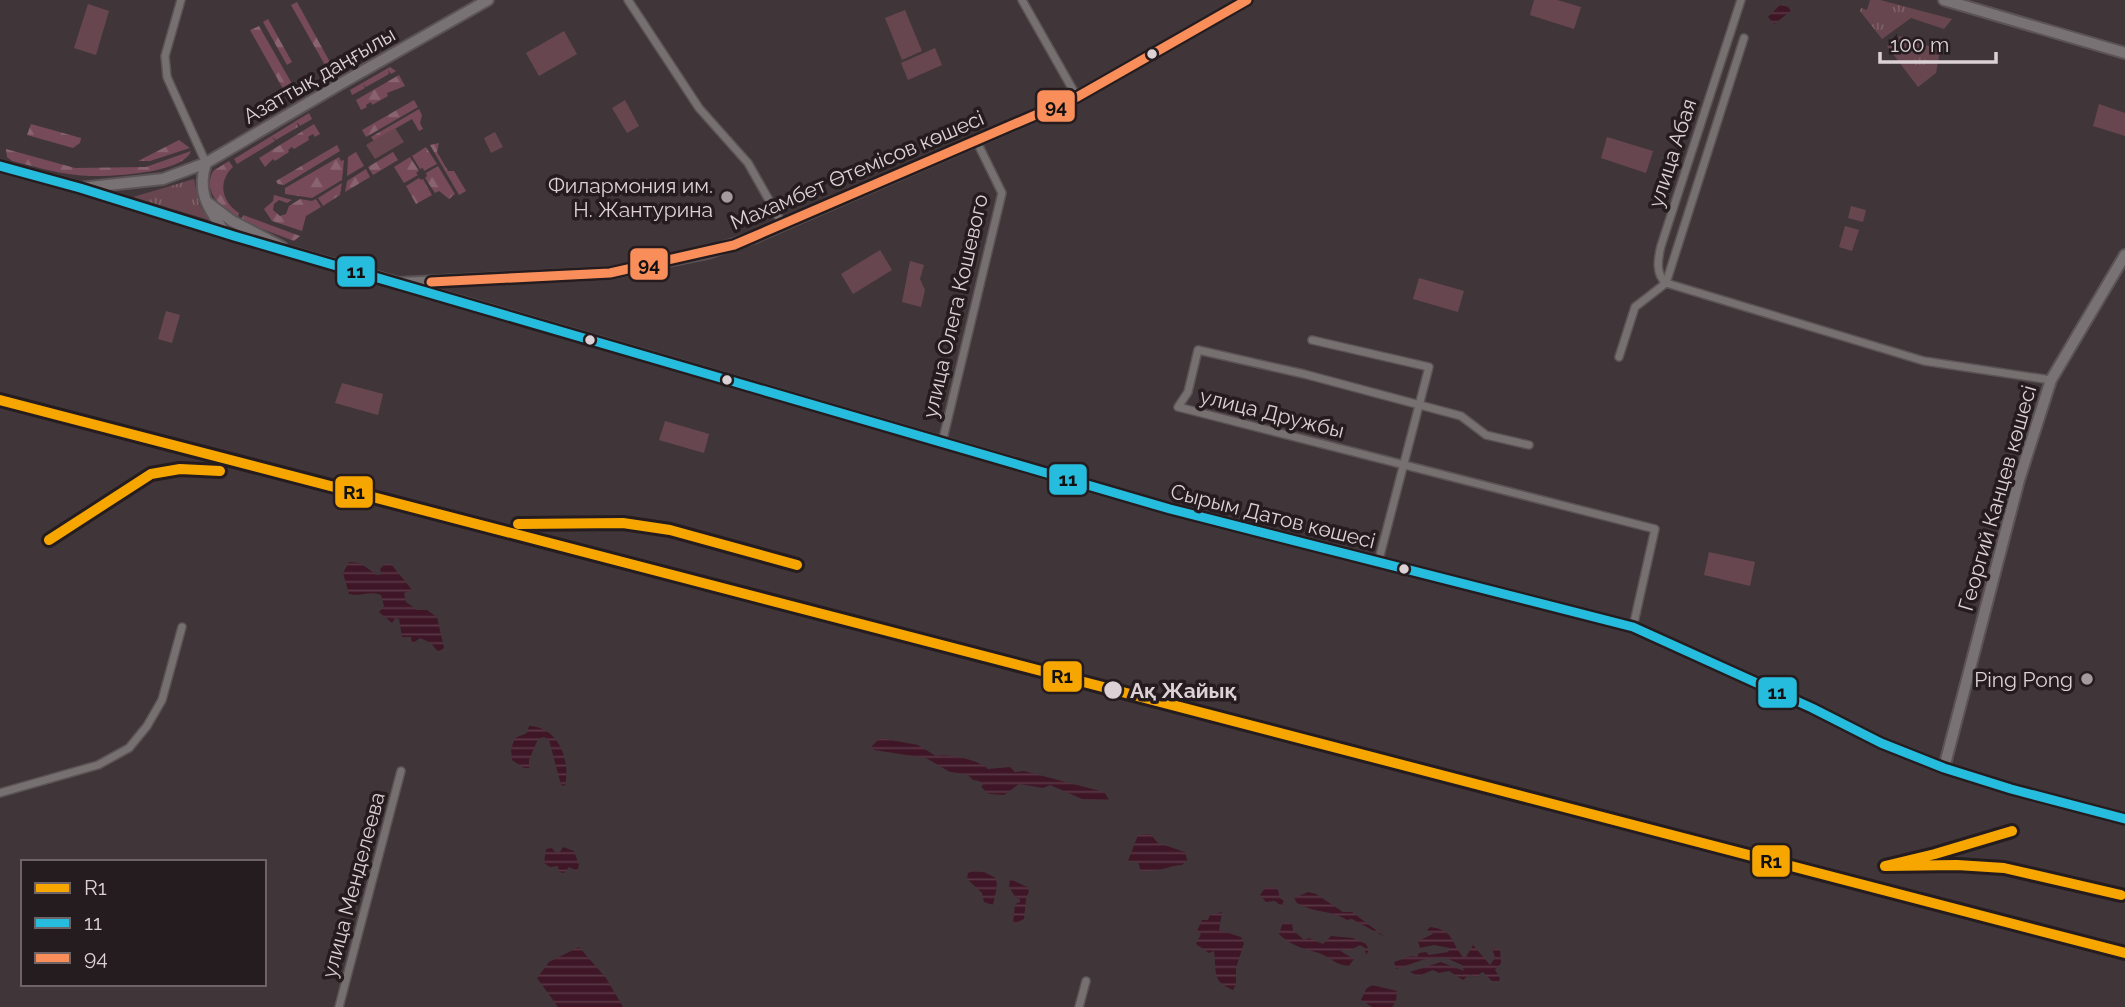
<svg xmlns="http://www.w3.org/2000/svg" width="2125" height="1007" viewBox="0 0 2125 1007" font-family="Raleway,sans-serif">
<defs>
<pattern id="grass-tufts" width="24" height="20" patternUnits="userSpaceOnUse" patternTransform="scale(1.75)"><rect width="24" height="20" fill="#684650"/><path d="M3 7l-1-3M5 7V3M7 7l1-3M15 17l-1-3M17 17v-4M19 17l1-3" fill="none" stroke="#7d6068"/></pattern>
<pattern id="forest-firs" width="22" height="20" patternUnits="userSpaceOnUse" patternTransform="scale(1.75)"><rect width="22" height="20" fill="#764a58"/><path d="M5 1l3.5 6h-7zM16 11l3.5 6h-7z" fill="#89636f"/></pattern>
<pattern id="water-rules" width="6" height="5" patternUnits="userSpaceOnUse" patternTransform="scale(1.75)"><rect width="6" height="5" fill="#3e1626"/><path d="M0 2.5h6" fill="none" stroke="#593745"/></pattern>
</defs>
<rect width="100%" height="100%" fill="#403639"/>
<g fill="url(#grass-tufts)">
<polygon points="1870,0 1880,0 1952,19 1944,29 1911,18 1882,39 1860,11 1861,8 1867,10"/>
<polygon points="1900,36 1940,50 1936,73 1918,87 1887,46"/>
<polygon points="194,179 199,204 209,220 133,197"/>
</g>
<g fill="url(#forest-firs)">
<polygon points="297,2 331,64 326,67 291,5"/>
<polygon points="268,19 292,62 287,65 263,22"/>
<polygon points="259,26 295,89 286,94 250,30"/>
<polygon points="390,67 396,71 391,74 388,70 389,74 366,87 363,84 365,88 352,95 350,90"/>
<polygon points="399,75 405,86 387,93 388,96 372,105 371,102 366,105 367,107 361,110 356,100"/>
<polygon points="414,100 418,107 366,137 362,130"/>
<polygon points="419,109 422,115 420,123 423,129 419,131 412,119 374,141 371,137"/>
<polygon points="309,113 312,119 300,126 297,122 298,127 276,140 272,137 275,141 237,164 234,159"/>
<polygon points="31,124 81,138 80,143 73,148 27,135"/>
<polygon points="314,124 320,134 315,137 313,134 308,137 309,140 294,149 292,147 288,150 289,152 275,161 273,159 265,167 259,158"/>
<polygon points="179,140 190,148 150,161 138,161"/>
<polygon points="439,143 437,152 448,171 454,171 466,191 459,195 430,145"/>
<polygon points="337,145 340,151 284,185 278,184 276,181"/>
<polygon points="426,147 437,164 424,171 423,168 420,169 412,156"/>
<path d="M6,149L75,168L146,167L191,151C183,175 99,178 77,175C55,173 33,166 12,161L7,157Z"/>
<polygon points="356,152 364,166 347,176 348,157"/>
<polygon points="393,152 398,160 373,175 368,167"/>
<polygon points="339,157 341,161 344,160 342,180 312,198 285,194 285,188"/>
<polygon points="410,157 419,171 416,173 418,175 404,183 394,167"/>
<path d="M229,161L233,167C217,182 222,202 239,213L237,219C222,207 202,193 213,171Z"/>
<polygon points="438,166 455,194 449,199 439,191 435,193 425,178 427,176 426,173"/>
<polygon points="366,169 370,177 345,192 347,181"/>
<polygon points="419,178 421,180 423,179 432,195 416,204 406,186"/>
<polygon points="342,183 340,195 323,206 318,198"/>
<polygon points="274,195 292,200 287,203 279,200 274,204 273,210 280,216 286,214 289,206 300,199 312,201 316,199 321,207 306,216 302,231 272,221 264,209 273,201"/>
<polygon points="243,215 300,236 294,241 241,221"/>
</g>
<g fill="#684650">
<polygon points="1534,0 1557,0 1581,7 1574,29 1530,15"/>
<polygon points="88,4 109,11 96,55 74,48"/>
<polygon points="905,10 922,51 902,60 885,18"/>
<polygon points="564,31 577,54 539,76 526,53"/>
<polygon points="935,48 942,65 908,80 901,63"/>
<polygon points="625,100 639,126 627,133 612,108"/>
<polygon points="2099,104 2125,113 2125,136 2093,126"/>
<polygon points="395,128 404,142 375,159 366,145"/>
<polygon points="495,132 503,147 491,153 484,138"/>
<polygon points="1607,137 1653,151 1646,173 1601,158"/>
<polygon points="1851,206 1866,210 1863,222 1848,218"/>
<polygon points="1845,226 1859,230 1852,251 1839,247"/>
<polygon points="880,250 892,270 853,294 841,274"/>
<polygon points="910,261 924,265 920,279 925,290 921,307 902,302"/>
<polygon points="1419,278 1464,291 1458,312 1413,299"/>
<polygon points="166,311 180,315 172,343 158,339"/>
<polygon points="342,383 383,394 378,415 335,403"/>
<polygon points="665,421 709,434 704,453 659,440"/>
<polygon points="1709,552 1755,562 1750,586 1704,575"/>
</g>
<g fill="url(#water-rules)">
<polygon points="1780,5 1788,7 1791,11 1774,24 1768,17"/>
<path d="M349,562L360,563L377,575L382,574L380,569L385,564H391L412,590L404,593L406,602L417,610H427L437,617L444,648L438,652L431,643L420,638L412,644L411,637H402L399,619L395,618L392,623L379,612L384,606L381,595C370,590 359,597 349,594L343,573Z"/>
<path d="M529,726C558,727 571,759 565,786L561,785L549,740L544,737L538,739L529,760V768H524L512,760L511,749L515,738L527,733Z"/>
<path d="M880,738L918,745L936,756C949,753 978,760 988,769L1010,767L1015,772L1024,771L1100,791L1105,793L1109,800L1082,799L1050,785L1043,788L1019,784L1004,795L989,794L981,787L983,785L979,781L973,780L967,774L950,772L926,758L874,750L871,747Z"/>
<path d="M1150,834L1158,843L1185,852L1187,860L1182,865C1167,866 1157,873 1141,871L1138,862L1128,861L1138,835Z"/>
<polygon points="563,847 574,851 579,865 577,871 569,867 564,873 559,872 558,866 550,867 544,863 546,849 552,848 555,852 560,852"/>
<polygon points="973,871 984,872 996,878 997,887 993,905 984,902 982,893 967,879 968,873"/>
<polygon points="1010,879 1027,887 1029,891 1026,899 1024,919 1013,924 1015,904 1020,902 1020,899 1016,898 1009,887"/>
<polygon points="1273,887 1278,890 1280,898 1284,901 1281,906 1275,901 1266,902 1260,895 1265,888"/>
<path d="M1308,892L1316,894L1343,912H1352L1385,937L1352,919L1347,920C1332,910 1313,913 1297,903L1294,898Z"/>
<path d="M1222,912L1219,930L1241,937L1244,943L1236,968V984L1233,990C1211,981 1217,972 1214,951L1209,953L1196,944L1201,934L1197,931L1202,920H1208L1210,915Z"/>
<path d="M1283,922L1292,924L1293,930L1304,940L1309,938L1323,944L1331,936L1353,938L1366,944L1369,950L1366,955L1365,948L1360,945L1351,950L1339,949L1342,952L1354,959L1349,966C1337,966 1330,957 1319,953C1305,949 1289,945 1279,934Z"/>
<path d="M1430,927C1454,930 1450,941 1463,957H1466L1473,945L1490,965L1495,958L1492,948L1500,949L1501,963L1495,970L1500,978L1499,981H1492L1483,972L1479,974V977L1469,975L1463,980L1449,971L1439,973L1433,970L1418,976L1410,972L1441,962L1464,971L1462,965L1444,957L1425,959L1396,969L1394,962L1411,956L1417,957L1419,953L1426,952L1429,955L1448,952L1450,948L1434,945L1420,948L1418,941L1433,934L1427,930Z"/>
<polygon points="579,947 606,978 623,1007 558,1007 537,978 549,962"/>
<polygon points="1372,985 1397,991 1396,1001 1392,1007 1372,1007 1361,1000 1366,989"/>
</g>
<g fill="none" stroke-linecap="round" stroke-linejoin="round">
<g stroke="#5b5356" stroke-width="10">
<g id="street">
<polyline points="181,0 165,56 167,77 206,163"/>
<polyline points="628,0 699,108 748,163 782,223"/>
<polyline points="1022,0 1077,97"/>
<polyline points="1666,283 1924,361 2051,380"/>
<path d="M1666,283C1655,274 1658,258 1661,246L1741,0"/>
<polyline points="1312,340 1429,367 1378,563"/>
<polyline points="1619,357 1635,307 1666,283 1744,38"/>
<polyline points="942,443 1002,193 976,140"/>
<polyline points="1529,445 1486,435 1461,416 1304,374 1198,350 1188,392 1178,407 1655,529 1633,627"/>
<polyline points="0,793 98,765 129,748 147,726 162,700 182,627"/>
<polyline points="339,1007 401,771"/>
<polyline points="1079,1007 1086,981"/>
</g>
</g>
<g stroke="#5b5356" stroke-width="14">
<g id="secondary">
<polyline points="1944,0 2125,53"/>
<path d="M206,163C196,193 209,209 225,233"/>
<polyline points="80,188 163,179 206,163 342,83 488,0"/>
<polyline points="207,202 232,221 282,247"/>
<polyline points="400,284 1170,509 1633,627 1812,708 1881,743 1944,768 2011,789 2125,819"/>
<polyline points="1944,768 2019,480 2051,380 2125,255"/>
</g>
</g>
<g stroke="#5b5356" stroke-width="14">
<polyline id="primary" points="0,166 80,188 234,236 398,283 610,273 707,253 755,237 1077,97 1247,0"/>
</g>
<use href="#street" stroke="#767071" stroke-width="7"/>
<use href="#secondary" stroke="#797274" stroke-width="10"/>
<use href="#primary" stroke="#777172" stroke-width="10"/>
<g stroke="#251c1f" stroke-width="14">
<polyline id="bus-1" points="0,166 80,188 234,236 1170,509 1633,627 1812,708 1881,743 1944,768 2011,789 2125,819"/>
</g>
<g stroke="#251c1f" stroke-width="14">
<polyline id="bus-2" points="431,282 610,273 734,245 1077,97 1247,0"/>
</g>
<use href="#bus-1" stroke="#26bcdd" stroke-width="9"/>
<use href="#bus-2" stroke="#fa8e5a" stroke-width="9"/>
<g stroke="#251c1f" stroke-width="16">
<g id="rail-1">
<polyline points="0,400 2125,953"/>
<polyline points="518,524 623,523 670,530 797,565"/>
<polyline points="49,540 151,474 180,469 220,471"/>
<polyline points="2012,831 1935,854 1885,866 1957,865 2004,868 2121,895"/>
</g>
</g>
<use href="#rail-1" stroke="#f7a600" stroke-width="10"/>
</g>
<g fill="#dcd1d4" stroke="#251c1f" stroke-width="2.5">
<circle cx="1152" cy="54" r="6"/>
<circle cx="590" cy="340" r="6"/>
<circle cx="727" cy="380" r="6"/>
<circle cx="1404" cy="569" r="6"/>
<circle cx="1113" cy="690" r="10"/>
</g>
<g fill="#a59b9e" stroke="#251c1f" stroke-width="2.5">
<circle cx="727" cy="197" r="7"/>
<circle cx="2087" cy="679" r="7"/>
</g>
<g text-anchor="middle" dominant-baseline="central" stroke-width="7" stroke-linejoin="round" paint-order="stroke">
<g font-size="21" fill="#dcd1d4" stroke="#251c1f">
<text transform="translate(319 75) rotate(-30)">Азаттық даңғылы</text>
<text transform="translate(1672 153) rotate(-72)">улица Абая</text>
<text transform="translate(857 170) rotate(-23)">Махамбет Өтемісов көшесі</text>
<text transform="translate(955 306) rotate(-77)">улица Олега Кошевого</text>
<text transform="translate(1272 413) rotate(14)">улица Дружбы</text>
<text transform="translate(1997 498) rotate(-74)">Георгий Канцев көшесі</text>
<text transform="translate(1273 516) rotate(14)">Сырым Датов көшесі</text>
<text transform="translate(353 885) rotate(-75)">улица Менделеева</text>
</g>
<g font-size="21" fill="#dcd1d4" stroke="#251c1f" text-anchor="end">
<text x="713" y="185">Филармония им.<tspan x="713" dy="24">Н. Жантурина</tspan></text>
<text x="2073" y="679">Ping Pong</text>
</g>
<g font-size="21" font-weight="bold" fill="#dcd1d4" stroke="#251c1f" text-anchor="start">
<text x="1130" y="690">Ақ Жайық</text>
</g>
</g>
<g stroke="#251c1f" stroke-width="2.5">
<rect x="1036" y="89" width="40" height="34" rx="7" fill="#fa8e5a"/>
<rect x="629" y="247" width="40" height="34" rx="7" fill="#fa8e5a"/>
<rect x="336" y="255" width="40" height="33" rx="7" fill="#26bcdd"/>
<rect x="1048" y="463" width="40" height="33" rx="7" fill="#26bcdd"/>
<rect x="334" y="475" width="40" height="34" rx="7" fill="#f7a600"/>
<rect x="1042" y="660" width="41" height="33" rx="7" fill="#f7a600"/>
<rect x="1757" y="676" width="41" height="33" rx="7" fill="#26bcdd"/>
<rect x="1751" y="844" width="40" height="34" rx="7" fill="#f7a600"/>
</g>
<g font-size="19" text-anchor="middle" font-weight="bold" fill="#111">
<text x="1056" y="113">94</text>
<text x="649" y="271">94</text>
<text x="356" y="278">11</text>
<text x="1068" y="486">11</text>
<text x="354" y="499">R1</text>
<text x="1062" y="683">R1</text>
<text x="1777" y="699">11</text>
<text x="1771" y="868">R1</text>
</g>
<rect x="21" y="860" width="245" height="126" fill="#251c1f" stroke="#6e6467" stroke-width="2"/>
<rect x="35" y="883" width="35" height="10" fill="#f7a600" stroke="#6e6467" stroke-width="2"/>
<text x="84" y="895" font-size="21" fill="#dcd1d4">R1</text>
<rect x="35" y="918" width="35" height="10" fill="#26bcdd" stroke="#6e6467" stroke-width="2"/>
<text x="84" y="930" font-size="21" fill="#dcd1d4">11</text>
<rect x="35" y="953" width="35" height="10" fill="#fa8e5a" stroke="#6e6467" stroke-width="2"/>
<text x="84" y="965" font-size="21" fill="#dcd1d4">94</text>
<path d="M1880 52v10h116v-10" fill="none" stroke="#dcd1d4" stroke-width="3.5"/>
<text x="1890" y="52" font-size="21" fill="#dcd1d4" stroke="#251c1f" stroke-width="5" paint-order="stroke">100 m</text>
</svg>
